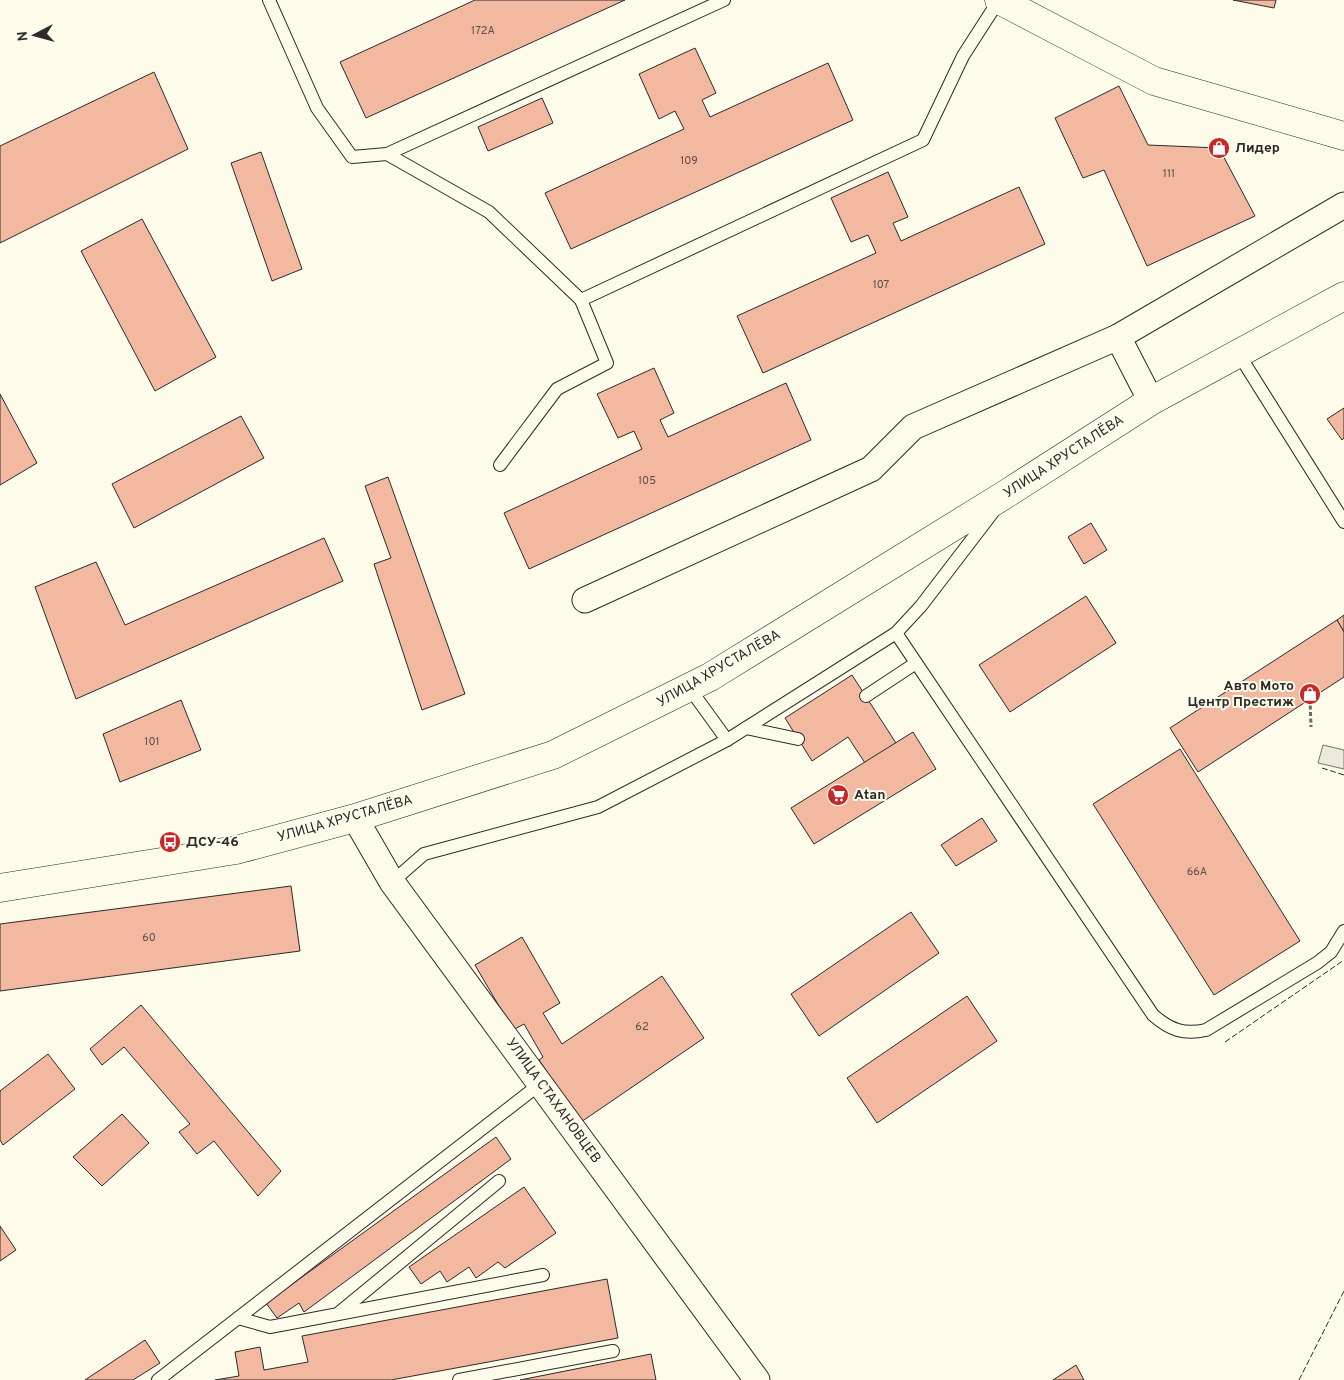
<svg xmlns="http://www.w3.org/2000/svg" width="1344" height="1380" viewBox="0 0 1344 1380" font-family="Overpass,sans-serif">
<rect width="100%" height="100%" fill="#fdfbea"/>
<polygon fill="#eceadb" stroke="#74746e" points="1323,745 1344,750 1344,769 1318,763"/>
<g fill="#f2b8a0" stroke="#2b2b2b">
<polygon points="475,0 625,0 366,118 340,62"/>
<polygon points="1233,0 1276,0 1274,8"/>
<polygon points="695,48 716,93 702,100 710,117 828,63 853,120 571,249 545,193 684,129 675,111 659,119 639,74"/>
<polygon points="154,72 188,149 0,243 0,146"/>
<polygon points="1119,86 1148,145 1219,148 1255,216 1147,266 1104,170 1083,178 1055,118"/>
<polygon points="542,98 553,123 488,151 478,127"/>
<polygon points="261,152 302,269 272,281 231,163"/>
<polygon points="888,172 908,217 893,223 901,241 1019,187 1045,244 763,373 737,316 876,253 868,235 851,242 831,198"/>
<polygon points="142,219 216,357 155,391 81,251"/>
<polygon points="654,368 674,413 660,420 668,437 786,383 811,440 529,569 504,513 642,449 634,431 618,438 597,394"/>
<polygon points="0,394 37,463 0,485"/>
<polygon points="1344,408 1344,438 1342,440 1327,419"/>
<polygon points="241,416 264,458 134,528 112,484"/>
<polygon points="388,477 465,694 422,710 374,564 391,558 365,486"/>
<polygon points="1091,523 1107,550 1084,564 1068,537"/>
<polygon points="324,538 343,581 76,699 35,587 96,562 125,625"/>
<polygon points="1086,596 1116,643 1010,712 979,665"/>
<polygon points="1344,615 1344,632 1337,620"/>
<polygon points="1337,620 1344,632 1344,677 1198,772 1170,728"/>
<polygon points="852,675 896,743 865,763 848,737 812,761 785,718"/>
<polygon points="181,700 201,750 120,782 103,734"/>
<polygon points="913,732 936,769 814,844 791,808"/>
<polygon points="1180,749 1300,941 1214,995 1093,804"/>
<polygon points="982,818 997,841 956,866 941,845"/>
<polygon points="291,886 300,951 0,991 0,924"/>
<polygon points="911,912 939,953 819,1036 791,994"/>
<polygon points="522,937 560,1003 543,1013 562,1044 662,976 704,1038 581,1122 539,1060 543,1057 524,1024 513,1030 475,965"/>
<polygon points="967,996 997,1041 877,1123 847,1078"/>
<polygon points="141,1005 281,1171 258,1196 214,1141 197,1154 179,1132 190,1124 124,1047 102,1065 90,1049"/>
<polygon points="48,1054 75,1089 3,1145 0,1140 0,1091"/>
<polygon points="122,1114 149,1143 102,1186 73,1157"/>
<polygon points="496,1137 511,1159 304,1312 299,1303 277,1318 266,1303"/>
<polygon points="524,1187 556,1233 505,1268 498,1262 476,1278 469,1267 447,1282 440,1271 421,1284 409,1267"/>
<polygon points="0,1226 16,1250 0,1261"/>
<polygon points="607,1279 618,1338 391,1380 215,1380 239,1376 235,1352 260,1347 264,1370 308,1362 302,1336"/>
<polygon points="145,1340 160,1363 133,1380 85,1380"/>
<polygon points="651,1354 656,1380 520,1380"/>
<polygon points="1076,1365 1084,1380 1053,1380"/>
</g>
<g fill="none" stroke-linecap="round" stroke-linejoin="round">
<g stroke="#2b2b2b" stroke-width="14">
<g id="service">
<polyline points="269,0 317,108 352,157 387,154 489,212 581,300 923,140 963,56 999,0"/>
<polyline points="387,154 724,0"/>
<polyline points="1238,353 1344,522"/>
<polyline points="500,465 557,389 607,363 581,300"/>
<path d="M896,633L1153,1015C1170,1030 1184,1035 1206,1030L1317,963L1331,952L1344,931"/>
<polyline points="690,689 727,740"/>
<polyline points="866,696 916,663"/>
<polyline points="746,728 798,739"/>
<polyline points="392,882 424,854 598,807 727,740 896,633 921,606 993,512"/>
<polyline points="340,1312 499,1181"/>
<polyline points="238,1318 270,1327 543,1275"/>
<polyline points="158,1380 540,1084"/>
<polyline points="459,1380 613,1351"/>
</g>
</g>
<g stroke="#2b2b2b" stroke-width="27">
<g id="minor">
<polyline points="1118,337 1344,205"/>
<polyline points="585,600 871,469 913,427 1118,337 1151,401"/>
<polyline points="355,818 392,882 757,1380"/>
</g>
</g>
<g stroke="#2b2b2b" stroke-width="29">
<g id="secondary">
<polyline points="999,0 1154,81 1344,136"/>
<polyline points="0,888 236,850 355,818 553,755 710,677 1006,494 1151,401 1344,296"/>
</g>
</g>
<polyline stroke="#6a6964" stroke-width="3" stroke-dasharray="4 2.5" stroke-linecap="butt" points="1310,699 1311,727"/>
<use href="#service" stroke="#fdfbea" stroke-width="12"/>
<use href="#minor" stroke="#fdfbea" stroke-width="25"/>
<use href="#secondary" stroke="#fdfbea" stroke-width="28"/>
<g stroke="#2b2b2b" stroke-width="1" stroke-dasharray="6 2.5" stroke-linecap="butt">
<polyline points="1322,768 1344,775"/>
<polyline points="1225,1042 1344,960"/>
<polyline points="1299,1380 1344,1291"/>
</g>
</g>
<defs>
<g id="shop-disc" transform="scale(1.125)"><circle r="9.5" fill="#c62828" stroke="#fdfbea"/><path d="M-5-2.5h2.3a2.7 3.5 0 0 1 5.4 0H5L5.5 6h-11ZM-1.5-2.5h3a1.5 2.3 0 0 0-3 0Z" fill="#fff"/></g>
<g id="supermarket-disc" transform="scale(1.125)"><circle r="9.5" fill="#c62828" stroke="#fdfbea"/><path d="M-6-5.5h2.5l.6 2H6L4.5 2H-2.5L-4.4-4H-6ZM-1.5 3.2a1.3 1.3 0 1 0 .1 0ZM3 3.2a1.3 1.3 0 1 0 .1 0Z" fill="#fff"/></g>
<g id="bus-disc" transform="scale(1.125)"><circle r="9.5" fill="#c62828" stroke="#fdfbea"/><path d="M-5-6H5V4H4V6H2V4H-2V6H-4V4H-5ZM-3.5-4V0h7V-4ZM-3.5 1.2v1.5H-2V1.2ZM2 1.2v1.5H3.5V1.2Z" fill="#fff"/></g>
</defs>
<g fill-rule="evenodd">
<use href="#shop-disc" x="1219" y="148"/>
<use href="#shop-disc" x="1310" y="694"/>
<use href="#supermarket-disc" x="838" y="795"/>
<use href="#bus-disc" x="170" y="842"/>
</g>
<g text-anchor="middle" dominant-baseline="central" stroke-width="4" stroke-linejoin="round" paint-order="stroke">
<g font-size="11" fill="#5d4e48">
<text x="483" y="31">172А</text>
<text x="689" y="161">109</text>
<text x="1169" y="174">111</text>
<text x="881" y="285">107</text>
<text x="647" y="481">105</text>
<text x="152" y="742">101</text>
<text x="1197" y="872">66А</text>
<text x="149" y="938">60</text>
<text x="642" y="1027">62</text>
</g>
<g font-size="14" font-weight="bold" fill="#2b2b2b" stroke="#fdfbea" text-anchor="start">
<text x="1235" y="148">Лидер</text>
<text x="1294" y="686" text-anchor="end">Авто Мото<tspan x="1294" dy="16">Центр Престиж</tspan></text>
<text x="854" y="795">Atan</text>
<text x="186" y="842">ДСУ-46</text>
</g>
<g font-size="14" fill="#2b2b2b" stroke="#fdfbea">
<text transform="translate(1064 457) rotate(-33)">УЛИЦА ХРУСТАЛЁВА</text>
<text transform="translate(719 669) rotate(-30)">УЛИЦА ХРУСТАЛЁВА</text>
<text transform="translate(345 819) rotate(-16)">УЛИЦА ХРУСТАЛЁВА</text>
<text transform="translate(553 1101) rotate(54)">УЛИЦА СТАХАНОВЦЕВ</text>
</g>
</g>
<g transform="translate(35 35) rotate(264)" stroke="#fdfbea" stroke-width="4" paint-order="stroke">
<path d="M0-4L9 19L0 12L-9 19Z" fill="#2b2b2b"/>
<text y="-8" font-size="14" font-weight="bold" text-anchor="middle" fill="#2b2b2b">N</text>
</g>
</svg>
